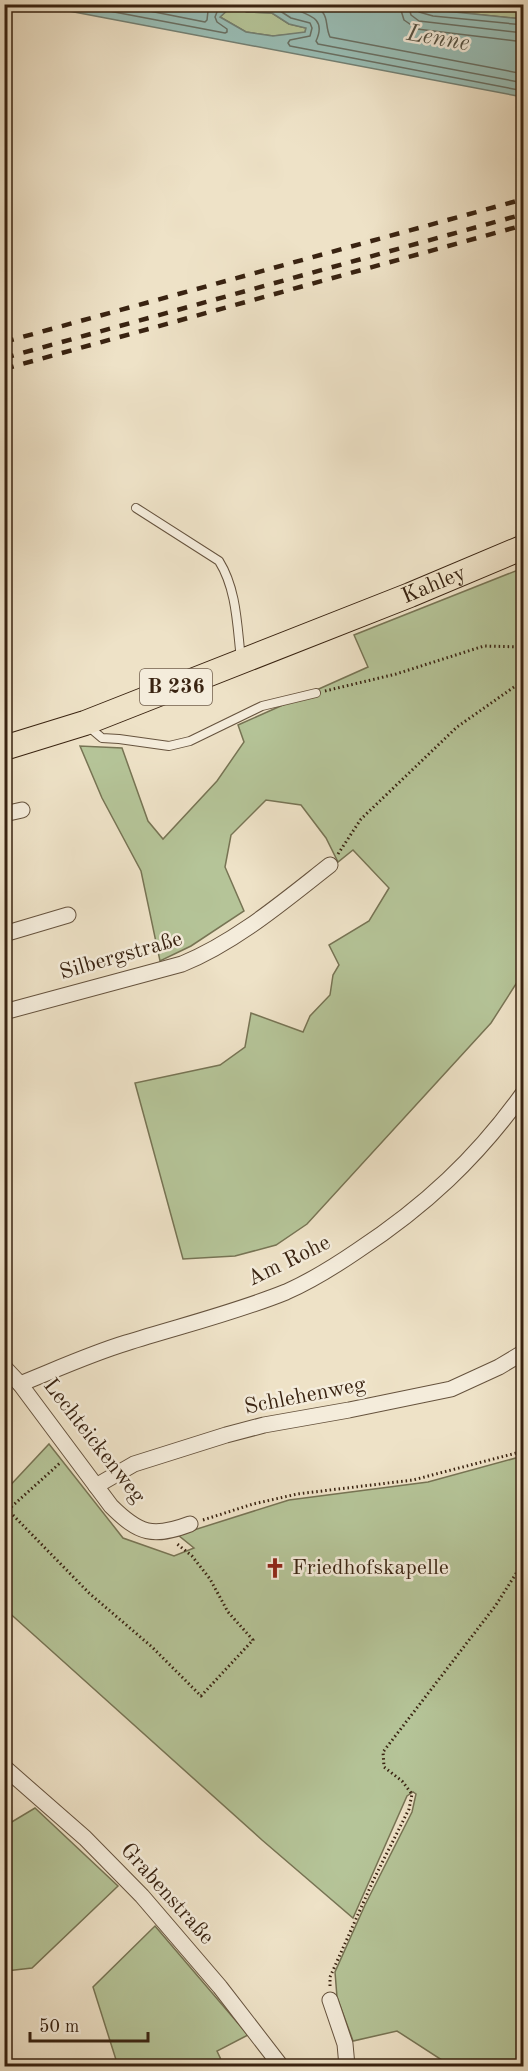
<svg xmlns="http://www.w3.org/2000/svg" width="528" height="2071" viewBox="0 0 528 2071" font-family="'Old Standard TT',serif">
<rect width="100%" height="100%" fill="#eee2c7"/>
<filter id="stains"><feTurbulence type="fractalNoise" baseFrequency=".00333" numOctaves="4"/><feColorMatrix values="0 0 0 0 .2 0 0 0 0 .09 0 0 0 0 .02 0 0 0 .5 -.17"/></filter>
<radialGradient id="worn" r=".72"><stop offset=".6" stop-color="#630" stop-opacity="0"/><stop offset="1" stop-color="#630" stop-opacity=".3"/></radialGradient>
<g fill="#b5c498" stroke="#777454" stroke-width="1.5">
<polygon points="409,5 523,5 523,19 435,10"/>
<polygon points="232,6 247,12 272,13 289,24 306,28 305,33 273,36 246,32 220,17"/>
<polygon points="523,568 523,973 491,1023 307,1224 276,1245 235,1256 183,1259 135,1083 220,1065 245,1047 251,1013 303,1032 310,1016 330,995 333,975 339,965 329,945 369,921 389,888 353,850 338,862 326,838 301,805 266,800 231,835 225,867 244,911 191,946 160,961 141,871 102,798 80,746 122,748 148,821 163,839 217,781 244,742 238,725 368,667 354,635"/>
<polygon points="49,1444 123,1538 174,1556 194,1548 178,1535 289,1500 428,1482 523,1456 523,2066 446,2066 445,2062 397,2031 353,2041 337,1997 335,1972 365,1905 412,1812 416,1794 413,1792 407,1796 353,1918 262,1840 5,1609 4,1492"/>
<polygon points="35,1808 118,1886 32,1968 6,1971 4,1969 5,1826"/>
<polygon points="155,1926 248,2035 217,2051 224,2066 118,2066 93,1987"/>
</g>
<path fill="#99beb6" stroke="#738074" stroke-width="1.5" fill-rule="evenodd" d="M409,5L435,10L523,19V97L37,5ZM232,6L247,12L272,13L289,24L306,28L305,32L273,36L246,32L220,17Z"/>
<g fill="none" stroke-linecap="round" stroke-linejoin="round">
<g stroke="#697064" stroke-width="1.5">
<polyline points="72,4 225,33 227,32 227,29 217,22 215,17 217,12 225,4"/>
<polyline points="114,4 205,22 207,20 208,11 214,4"/>
<polyline points="244,4 274,7 291,18 310,23 312,28 310,36 290,40 288,43 290,46 524,91"/>
<path d="M284,4C300,15 329,13 316,41L318,44L524,83"/>
<path d="M306,4C333,11 323,22 330,37L524,74"/>
<polyline points="399,4 404,20 417,29 524,42"/>
<polyline points="408,4 411,15 419,21 524,33"/>
<polyline points="416,4 419,12 433,16 524,25"/>
</g>
<g stroke="#66533e" stroke-width="10">
<g id="lane">
<path d="M136,508L219,561C237,590 237,626 241,659"/>
<polyline points="89,727 102,738 119,739 169,746 190,741 262,706 316,693"/>
</g>
</g>
<g stroke="#66533e" stroke-width="17">
<g id="street">
<polyline points="4,814 22,810"/>
<polyline points="4,934 68,915"/>
<path d="M4,1012L182,964C236,942 284,901 330,865"/>
<path d="M4,1367L20,1384L111,1506C139,1534 153,1538 190,1524"/>
<path d="M20,1384C55,1370 90,1354 126,1343C180,1326 234,1313 286,1292C311,1281 335,1266 357,1251C424,1207 477,1158 524,1092"/>
<polyline points="96,1486 134,1464 226,1435 264,1425 349,1410 451,1389 499,1367 524,1352"/>
<polyline points="4,1767 85,1838 142,1896 220,1987 281,2066"/>
<polyline points="330,2000 345,2044 347,2066"/>
</g>
</g>
<g stroke="#392311" stroke-width="26">
<g id="primary">
<path id="s1" d="M4,748L85,723L410,595L524,547"/>
</g>
</g>
<g stroke="#392311" stroke-width="3" stroke-dasharray="1.5 3" stroke-linecap="butt">
<polyline points="325,691 396,674 484,646 524,647"/>
<polyline points="338,854 361,819 457,727 524,680"/>
<polyline points="8,1510 60,1463"/>
<polyline points="4,1515 8,1510 89,1593 152,1647 201,1696 253,1640 228,1612 210,1579 192,1556 176,1543"/>
<polyline points="203,1520 253,1504 297,1494 413,1480 524,1451"/>
<polyline points="330,1986 330,1977 373,1881 409,1809 412,1794 402,1781 384,1767 383,1752 496,1605 524,1561"/>
</g>
<use href="#lane" stroke="#f4ecdb" stroke-width="8"/>
<use href="#street" stroke="#f4ecdb" stroke-width="15"/>
<use href="#primary" stroke="#eee2c7" stroke-width="24"/>
<g stroke="#392311" stroke-width="4.5" stroke-dasharray="10 10" stroke-linecap="butt">
<polyline points="4,342 524,199"/>
<polyline points="4,358 524,214"/>
<polyline points="4,369 524,225"/>
</g>
</g>
<defs>
<g id="church-bare" transform="scale(1.62)"><path d="M-1.2-6h2.4v3.5h3.3v2.4h-3.3V6h-2.4V-.1h-3.3v-2.4h3.3Z" fill="#8f2418" stroke="#f4ecdb" stroke-width="2.5" paint-order="stroke"/></g>
</defs>
<g fill-rule="evenodd">
<use href="#church-bare" x="275" y="1568"/>
</g>
<g text-anchor="middle" dominant-baseline="central" stroke-width="5" stroke-linejoin="round" paint-order="stroke">
<rect fill="#f4ecdb" stroke="#715f4e" stroke-width="1.5" x="140" y="669" width="72" height="36" rx="4.5"/>
<g font-size="21" font-weight="bold" fill="#392311">
<text x="176" y="687">B 236</text>
</g>
<g font-size="22" fill="#392311" stroke="#f4ecdb">
<text stroke="none"><textPath href="#s1" startOffset="460">Kahley</textPath></text>
<text transform="translate(121 956) rotate(-16)">Silbergstraße</text>
<text transform="translate(289 1261) rotate(-26)">Am Rohe</text>
<text transform="translate(305 1396) rotate(-11)">Schlehenweg</text>
<text transform="translate(94 1441) rotate(52)">Lechteickenweg</text>
<text transform="translate(167 1894) rotate(48)">Grabenstraße</text>
</g>
<g font-size="22" fill="#392311" stroke="#f4ecdb" text-anchor="start">
<text x="292" y="1568">Friedhofskapelle</text>
</g>
<g font-size="24" font-style="italic" fill="#565243" stroke="#f4ecdb">
<text transform="translate(438 39) rotate(10)">Lenne</text>
</g>
</g>
<rect width="528" height="2071" fill="none" stroke="#eee2c7" stroke-width="24"/>
<rect x="6" y="6" width="516" height="2059" fill="none" stroke="#392311" stroke-width="3"/>
<rect x="12" y="12" width="504" height="2047" fill="none" stroke="#392311" stroke-width="1.5"/>
<path d="M30 2032v9h118v-9" fill="none" stroke="#392311" stroke-width="3"/>
<text x="39" y="2032" font-size="18" fill="#392311" stroke="#f4ecdb" stroke-width="4.5" paint-order="stroke">50 m</text>
<rect width="100%" height="100%" filter="url(#stains)"/>
<rect width="100%" height="100%" fill="url(#worn)"/>
</svg>
